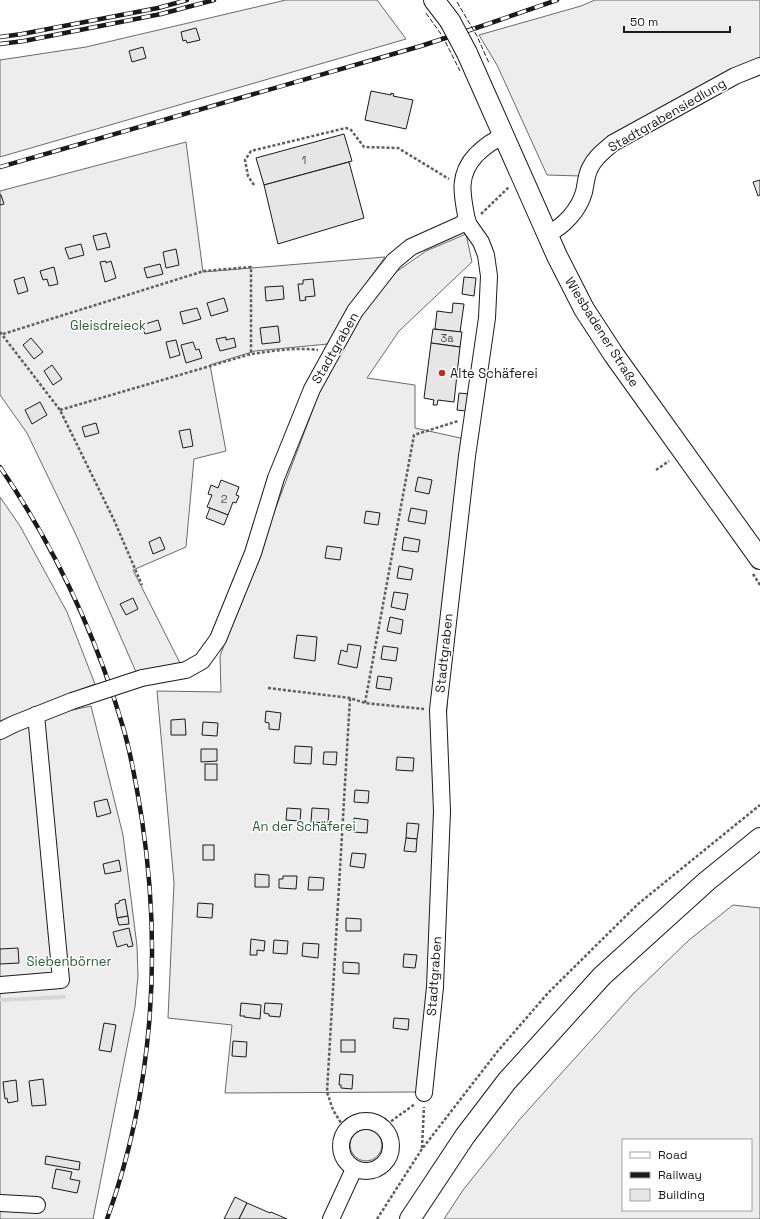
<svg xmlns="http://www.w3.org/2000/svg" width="760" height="1219" viewBox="0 0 760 1219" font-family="'Space Grotesk',sans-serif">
<rect width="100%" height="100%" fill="#fff"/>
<g fill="#ededed" stroke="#6a6a6a" fill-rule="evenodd">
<polygon points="286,0 377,0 406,39 0,157 0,60 86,47"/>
<polygon points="595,0 760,0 760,58 610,137 591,152 581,176 547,175 497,65 479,35 581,6"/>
<polygon points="186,142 203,272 385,257 349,307 328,344 255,351 210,365 226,451 194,459 186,547 133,570 180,663 136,672 77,537 27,433 0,395 0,191"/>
<polygon points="466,234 472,262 399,331 367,378 415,385 415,428 465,439 421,1092 225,1093 232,1025 168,1018 174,883 157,691 221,692 220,656 324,380 355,324 396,272 426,251"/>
<polygon points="0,497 20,526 67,612 95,684 0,721"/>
<polygon points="91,706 123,835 137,946 138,976 135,1007 93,1219 0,1219 0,731 68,711"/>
<path d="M733,905L760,908V1219H444L463,1190L520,1119L633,994L689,940ZM623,1140H751V1210H623Z"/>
<circle cx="366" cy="1145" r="16"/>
</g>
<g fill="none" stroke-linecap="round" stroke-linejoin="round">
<polyline stroke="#d7d7d7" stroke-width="4" points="0,1000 64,997"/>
</g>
<g fill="#e6e6e6" stroke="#1a1a1a">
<polygon points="196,28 200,40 187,43 186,40 183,41 181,32"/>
<polygon points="143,47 146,58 132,62 129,51"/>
<polygon points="371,91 391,95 391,93 394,94 393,96 413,100 406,129 365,120"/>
<polygon points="344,134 352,161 264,185 256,158"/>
<polygon points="349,162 364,218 278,244 264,185"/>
<polygon points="760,180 760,195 758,196 753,182"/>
<polygon points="0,195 1,195 4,204 0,205"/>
<polygon points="106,233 110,247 97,250 93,236"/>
<polygon points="81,244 84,255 69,259 65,248"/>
<polygon points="176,249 179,265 166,268 163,252"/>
<polygon points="106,261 106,263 111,261 116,278 105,282 100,262"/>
<polygon points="160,264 163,274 147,278 144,268"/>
<polygon points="54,267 58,284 49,286 47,279 43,280 40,271"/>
<polygon points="24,277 28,291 18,294 14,280"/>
<polygon points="464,277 476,278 474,296 462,294"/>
<polygon points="313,279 315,296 305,297 306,300 300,301 298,284 303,284 303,280"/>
<polygon points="283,286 284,299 266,301 265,287"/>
<polygon points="224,298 228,311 211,316 207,303"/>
<polygon points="453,303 464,304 460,332 435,329 437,311 452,313"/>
<polygon points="197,308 201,319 183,324 180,312"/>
<polygon points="158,320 161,330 145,334 142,325"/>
<polygon points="278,326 280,342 262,344 260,328"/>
<polygon points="433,329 462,332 460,347 431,343"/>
<polygon points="226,337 226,340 234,338 236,347 220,351 216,339"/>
<polygon points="31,338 43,352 34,359 23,345"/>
<polygon points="176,340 180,355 170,358 166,342"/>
<polygon points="193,342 196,350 199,349 202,358 186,363 181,345"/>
<polygon points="431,343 460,347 454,402 438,400 437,405 433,405 434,400 424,398"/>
<polygon points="52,365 62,379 53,385 44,371"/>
<polygon points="459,393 469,394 466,411 457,410"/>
<polygon points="40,402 47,415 32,424 25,410"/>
<polygon points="96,423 99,433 85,437 82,427"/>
<polygon points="190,429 193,446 183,448 179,431"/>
<polygon points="418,477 432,480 429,494 415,491"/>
<polygon points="221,480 239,487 236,495 239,496 236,503 233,502 228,515 207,507 212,495 208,494 211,485 218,488"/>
<polygon points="210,508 228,515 224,525 206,518"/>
<polygon points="411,508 427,511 425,524 408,521"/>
<polygon points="366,511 380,513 378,525 364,523"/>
<polygon points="160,537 165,549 153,554 149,542"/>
<polygon points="404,537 420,540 418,552 402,550"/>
<polygon points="327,546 342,548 340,560 325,558"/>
<polygon points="399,566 413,569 411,580 397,578"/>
<polygon points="394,592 408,594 405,610 391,607"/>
<polygon points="133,598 138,609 126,615 120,604"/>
<polygon points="390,617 403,620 401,634 387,631"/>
<polygon points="297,635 317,637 315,661 294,658"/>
<polygon points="348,644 361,646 357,668 338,664 341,650 347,652"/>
<polygon points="383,646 398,648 396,661 381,659"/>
<polygon points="378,676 392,678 390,690 376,688"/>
<polygon points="266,711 281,713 279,730 269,729 269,723 265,722"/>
<polygon points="185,719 186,735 171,735 171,720"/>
<polygon points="203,722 218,723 217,736 202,735"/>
<polygon points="295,746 312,747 311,764 294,763"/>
<polygon points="201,749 217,749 217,761 201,762"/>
<polygon points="324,752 337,752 336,765 323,764"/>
<polygon points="397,757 414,758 413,771 396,770"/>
<rect x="205" y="764" width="12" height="16"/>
<polygon points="355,790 369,791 368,803 354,802"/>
<polygon points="107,799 111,813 97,817 94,802"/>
<polygon points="287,808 301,809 300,821 286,820"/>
<polygon points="312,808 329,809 328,823 311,822"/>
<polygon points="354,818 368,820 367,833 353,832"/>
<polygon points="407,823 419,824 417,839 406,838"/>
<polygon points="406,838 417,839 416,852 404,851"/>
<rect x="203" y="845" width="11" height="15"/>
<polygon points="352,853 366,854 364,868 350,866"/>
<polygon points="119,860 121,871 105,874 103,864"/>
<polygon points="255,874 269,875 269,887 255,887"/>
<polygon points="283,876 297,876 296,889 279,888 279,879 283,879"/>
<polygon points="309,877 324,878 323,890 308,890"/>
<polygon points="125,899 128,916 117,918 115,904 119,903 119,901"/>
<polygon points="198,903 213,904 212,918 197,917"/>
<polygon points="128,916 129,924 119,925 117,918"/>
<polygon points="346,918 361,919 361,931 346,931"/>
<polygon points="129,928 133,946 128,947 127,944 117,947 113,932"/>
<polygon points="251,939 265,941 264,951 257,950 257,955 250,955"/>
<polygon points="274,940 288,941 287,954 273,953"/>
<polygon points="303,943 319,944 318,958 302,956"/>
<polygon points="18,948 19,963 0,964 0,949"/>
<polygon points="404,954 417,955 415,968 403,967"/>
<polygon points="343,962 359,963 359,974 343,973"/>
<polygon points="241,1003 261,1005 260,1019 244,1017 245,1016 240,1016"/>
<polygon points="265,1003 282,1004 280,1017 269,1016 269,1014 264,1013"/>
<polygon points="394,1018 409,1019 408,1030 393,1028"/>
<polygon points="104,1023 116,1025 111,1052 99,1050"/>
<rect x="341" y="1040" width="14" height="12"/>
<polygon points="233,1041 247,1042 246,1057 232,1056"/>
<polygon points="340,1074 353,1075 352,1089 341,1088 341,1085 339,1085"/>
<polygon points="43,1079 46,1105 32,1106 29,1081"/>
<polygon points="16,1080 18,1101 8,1103 7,1098 5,1099 3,1082"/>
<polygon points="46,1156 80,1162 79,1170 45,1164"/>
<polygon points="56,1169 72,1172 70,1179 80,1181 77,1193 52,1188"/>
<polygon points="235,1197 247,1203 239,1219 224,1219"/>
<polygon points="247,1203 270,1213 271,1212 287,1219 239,1219"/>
</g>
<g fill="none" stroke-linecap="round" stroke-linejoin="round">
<g stroke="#1a1a1a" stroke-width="18">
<g id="minor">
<path d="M548,234C564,226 579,210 584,192C586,184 586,175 590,168C595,157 604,151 613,143L735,76L760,66"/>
<path d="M142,678L186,670L202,661L218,639L253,553L276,478L312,389L355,311L394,261L411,247L460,225L467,220C462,195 457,175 476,155C485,146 493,140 504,136"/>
<polyline points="0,731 14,724 72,701"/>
<polyline points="0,985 61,980 36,715"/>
<polyline points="424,1093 435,987 442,811 438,710 467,456 487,318 489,276 486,255 481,242 469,225 467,220"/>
<circle cx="366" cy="1146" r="25"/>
<polyline points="0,1203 37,1205"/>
<polyline points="331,1219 354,1169"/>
</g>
</g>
<g stroke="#1a1a1a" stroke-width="22">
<g id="major">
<polyline points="434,0 450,21"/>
<polyline points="467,53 557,256 584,309 614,355 760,559"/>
<polyline points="410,1219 465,1136 507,1081 602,976 707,881 760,838"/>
</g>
</g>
<g stroke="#5f5f5f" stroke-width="2.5" stroke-dasharray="3 2" stroke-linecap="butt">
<polyline points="254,185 248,176 245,160 251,151 346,128 351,130 364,147 398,148 449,179"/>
<polyline points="481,214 509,187"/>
<polyline points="0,332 60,410 114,520 142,585"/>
<polyline points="3,334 204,271 251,267 251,354"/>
<path d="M60,410L251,354C273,351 295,347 318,350"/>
<polyline points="656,470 669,461"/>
<polyline points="753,574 760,585"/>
<polyline points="268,688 350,698 365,703 424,709"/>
<polyline points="365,703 414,435 458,421"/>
<polyline points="383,1127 415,1104"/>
<polyline points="346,1131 333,1110 327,1092 350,698"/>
<polyline points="422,1148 424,1107"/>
<polyline points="377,1219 422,1149 497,1052 548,993 638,904 760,805"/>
</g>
<use href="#minor" stroke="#fff" stroke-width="16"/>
<use href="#major" stroke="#fff" stroke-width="20"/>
<g stroke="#1a1a1a" stroke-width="4.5">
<g id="rail">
<polyline points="0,37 22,34 158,8 187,0"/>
<polyline points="0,44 24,41 161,14 214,0"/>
<polyline points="0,167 421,46 482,26 557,0"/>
<path d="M0,467C56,549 95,632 123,727C132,757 137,789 142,820C162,953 153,1092 107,1219"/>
</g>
</g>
<use href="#rail" stroke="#fff" stroke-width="3" stroke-dasharray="9" stroke-linecap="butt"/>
<g stroke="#1a1a1a" stroke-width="18" stroke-linecap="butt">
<polyline id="minor-bridge" points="72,701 142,678"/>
</g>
<g stroke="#1a1a1a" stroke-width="22" stroke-linecap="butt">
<polyline id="major-bridge" points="450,21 467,53"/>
</g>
<use href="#minor-bridge" stroke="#fff" stroke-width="16"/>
<use href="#major-bridge" stroke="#fff" stroke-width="20"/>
<g stroke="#1a1a1a" stroke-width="1" stroke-dasharray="5 2" stroke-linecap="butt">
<polyline points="457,2 477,36 489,63"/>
<polyline points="426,13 443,37 460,71"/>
</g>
</g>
<circle fill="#c62828" stroke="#fff" stroke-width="1.5" cx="442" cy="373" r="4"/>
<g text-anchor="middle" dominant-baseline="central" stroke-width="3" stroke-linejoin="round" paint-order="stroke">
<g font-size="11" fill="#4d4d4d">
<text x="304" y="160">1</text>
<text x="447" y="338">3a</text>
<text x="224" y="499">2</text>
</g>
<g font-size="13" fill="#1a1a1a" stroke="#fff">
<text transform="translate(667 115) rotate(-30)">Stadtgrabensiedlung</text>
<text transform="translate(602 332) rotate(58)">Wiesbadener Straße</text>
<text transform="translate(335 348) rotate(-60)">Stadtgraben</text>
<text transform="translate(444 653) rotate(-84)">Stadtgraben</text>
<text transform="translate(434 976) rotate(-86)">Stadtgraben</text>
</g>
<g font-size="13" fill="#2b5a34" stroke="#fff">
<text x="108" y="325">Gleisdreieck</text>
<text x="304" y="826">An der Schäferei</text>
<text x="69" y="961">Siebenbörner</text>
</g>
<g font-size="13" fill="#1a1a1a" stroke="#fff" text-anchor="start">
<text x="450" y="373">Alte Schäferei</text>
</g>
</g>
<rect x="622" y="1139" width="130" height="72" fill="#ffffff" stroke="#a3a3a3"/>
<rect x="630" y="1152" width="20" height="6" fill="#ffffff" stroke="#a3a3a3"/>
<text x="658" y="1159" font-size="12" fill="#1a1a1a">Road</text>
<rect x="630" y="1172" width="20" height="6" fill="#1a1a1a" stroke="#a3a3a3"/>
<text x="658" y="1179" font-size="12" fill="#1a1a1a">Railway</text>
<rect x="630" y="1189" width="20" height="12" fill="#e6e6e6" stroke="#a3a3a3"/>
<text x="658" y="1199" font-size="12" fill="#1a1a1a">Building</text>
<path d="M624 26v6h106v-6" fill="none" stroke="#1a1a1a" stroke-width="2"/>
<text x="630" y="26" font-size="12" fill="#1a1a1a" stroke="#ffffff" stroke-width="3" paint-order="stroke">50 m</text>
</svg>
